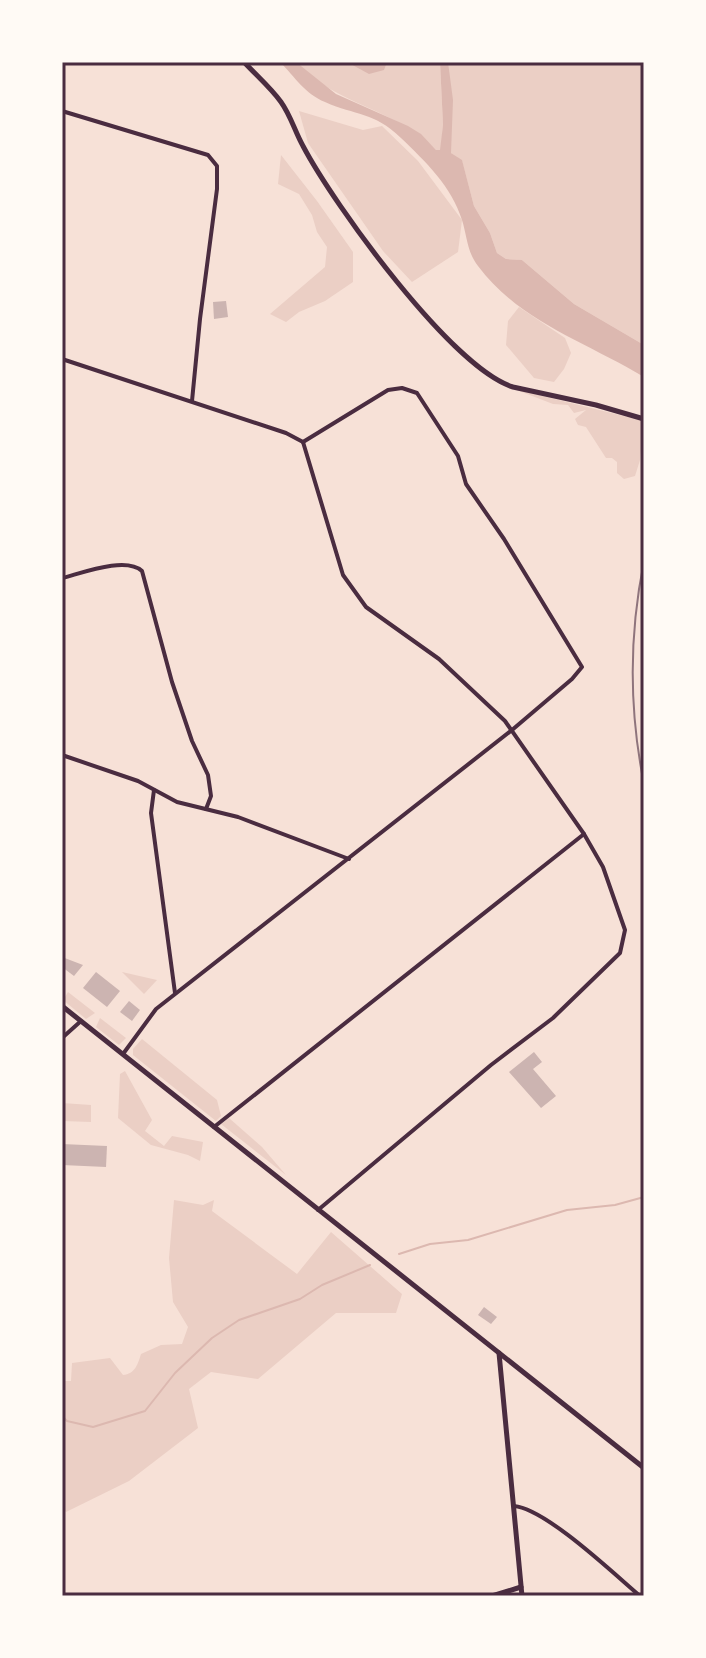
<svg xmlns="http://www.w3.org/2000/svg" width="706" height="1658" viewBox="0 0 706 1658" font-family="Manrope,sans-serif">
<rect width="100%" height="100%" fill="#f7e1d7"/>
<g fill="#ebcfc5">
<path d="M296,62H440L443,125L441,150H436C397,109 335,105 296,62Z"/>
<polygon points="448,62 644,62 644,345 574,304 522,260 506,259 497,253 490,233 474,206 462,161 451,153"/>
<polygon points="299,111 363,130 382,126 418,161 462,220 458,252 412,282 383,251 308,143"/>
<polygon points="281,155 317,201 353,252 353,282 325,301 299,312 286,322 270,314 325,267 327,247 317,232 312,215 299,194 278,184"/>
<polygon points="519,307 565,338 571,353 564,369 554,382 534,378 506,345 508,321"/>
<polygon points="514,389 644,421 640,460 635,476 624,479 617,473 617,462 612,458 606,458 586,427 578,425 575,419 586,410 574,413 568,405 553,404"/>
<polygon points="122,972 157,980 144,994"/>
<polygon points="68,992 95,1013 86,1019 63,1000"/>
<polygon points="100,1018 126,1038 119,1045 96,1027"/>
<polygon points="142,1039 217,1100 221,1116 216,1121 133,1055 133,1049"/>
<polygon points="125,1071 152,1120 145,1131 164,1146 172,1136 203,1142 200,1161 188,1155 151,1145 118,1118 120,1074"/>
<polygon points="62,1103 91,1105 91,1122 62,1121"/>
<polygon points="229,1118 262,1147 286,1175 221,1124"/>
<path d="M174,1200L203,1205L214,1200L212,1211L297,1274L331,1232L402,1294L396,1313H336L258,1379L211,1372L189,1389L198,1428L129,1481L66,1512L62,1508V1381H71L72,1363L110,1358L123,1375C135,1374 138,1364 141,1354L161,1345L182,1344L188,1327L173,1302L169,1258Z"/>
</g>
<g fill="#dcb8b0">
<path d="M280,62H296L336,94L408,126L421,134L436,150H440L443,125L440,62H448L453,100L451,153L462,160L474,206L490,233L497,253L506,259L522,260L574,304L644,345V377C586,342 520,322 478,266C467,252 467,236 462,220C452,187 425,161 401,138C373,111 356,116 325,102C305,94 295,77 280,62Z"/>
<polygon points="347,62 387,62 384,70 369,74"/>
</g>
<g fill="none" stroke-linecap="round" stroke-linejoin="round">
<g stroke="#dcb8b0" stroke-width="2">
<polyline points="399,1254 430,1244 468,1240 567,1210 615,1205 644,1197"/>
<polyline points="62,1416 67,1421 93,1427 145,1411 175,1373 212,1338 239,1320 300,1299 322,1285 370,1265"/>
</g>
</g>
<g fill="#ccb4b1">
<polygon points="226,301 228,317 214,319 213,302"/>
<polygon points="62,957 83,965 74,976 62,967"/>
<polygon points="96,972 120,991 107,1007 83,988"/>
<polygon points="129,1001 140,1010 132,1021 120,1012"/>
<polygon points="534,1052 542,1062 533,1069 556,1096 541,1108 509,1072"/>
<polygon points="62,1144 107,1146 106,1167 62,1165"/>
<polygon points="484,1307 497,1317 491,1324 478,1315"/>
</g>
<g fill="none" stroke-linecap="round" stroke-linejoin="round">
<g stroke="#4a2c40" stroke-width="4">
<polyline points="62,111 208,155 217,166 217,189 200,319 192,401"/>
<polyline points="62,359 286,433 303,442"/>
<polyline points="303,442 343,575 366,607 439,659 505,721 584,834 603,867 625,930 620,953 553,1018 491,1065 318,1210"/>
<path d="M62,578C82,573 126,556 142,571L172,682L192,741L208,775L211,796L206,809"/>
<polyline points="62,755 138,781 177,802 238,817 349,859"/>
<polyline points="154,790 151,813 175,993"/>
<polyline points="62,1038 81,1021"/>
<polyline points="123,1054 156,1009 512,730 572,679 582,667 504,539 466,484 458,456 417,393 402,388 388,390 303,442"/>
<polyline points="214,1127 584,834"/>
<path d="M514,1506C546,1509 613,1573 640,1596"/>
</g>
<g stroke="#4a2c40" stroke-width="5">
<path d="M244,62C256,75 271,88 281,102C291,116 295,132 303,146C334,205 452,368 513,387L596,405L644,419"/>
<polyline points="62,1006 644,1468"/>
<polyline points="499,1353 522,1596"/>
<polyline points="492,1596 521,1587"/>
</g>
<path stroke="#8f747c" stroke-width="2" d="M644,561C629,635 629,710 644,784"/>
</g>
<rect width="706" height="1658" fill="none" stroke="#fffaf5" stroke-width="128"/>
<rect x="64" y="64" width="578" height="1530" fill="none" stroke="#4a2c40" stroke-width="3"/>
</svg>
